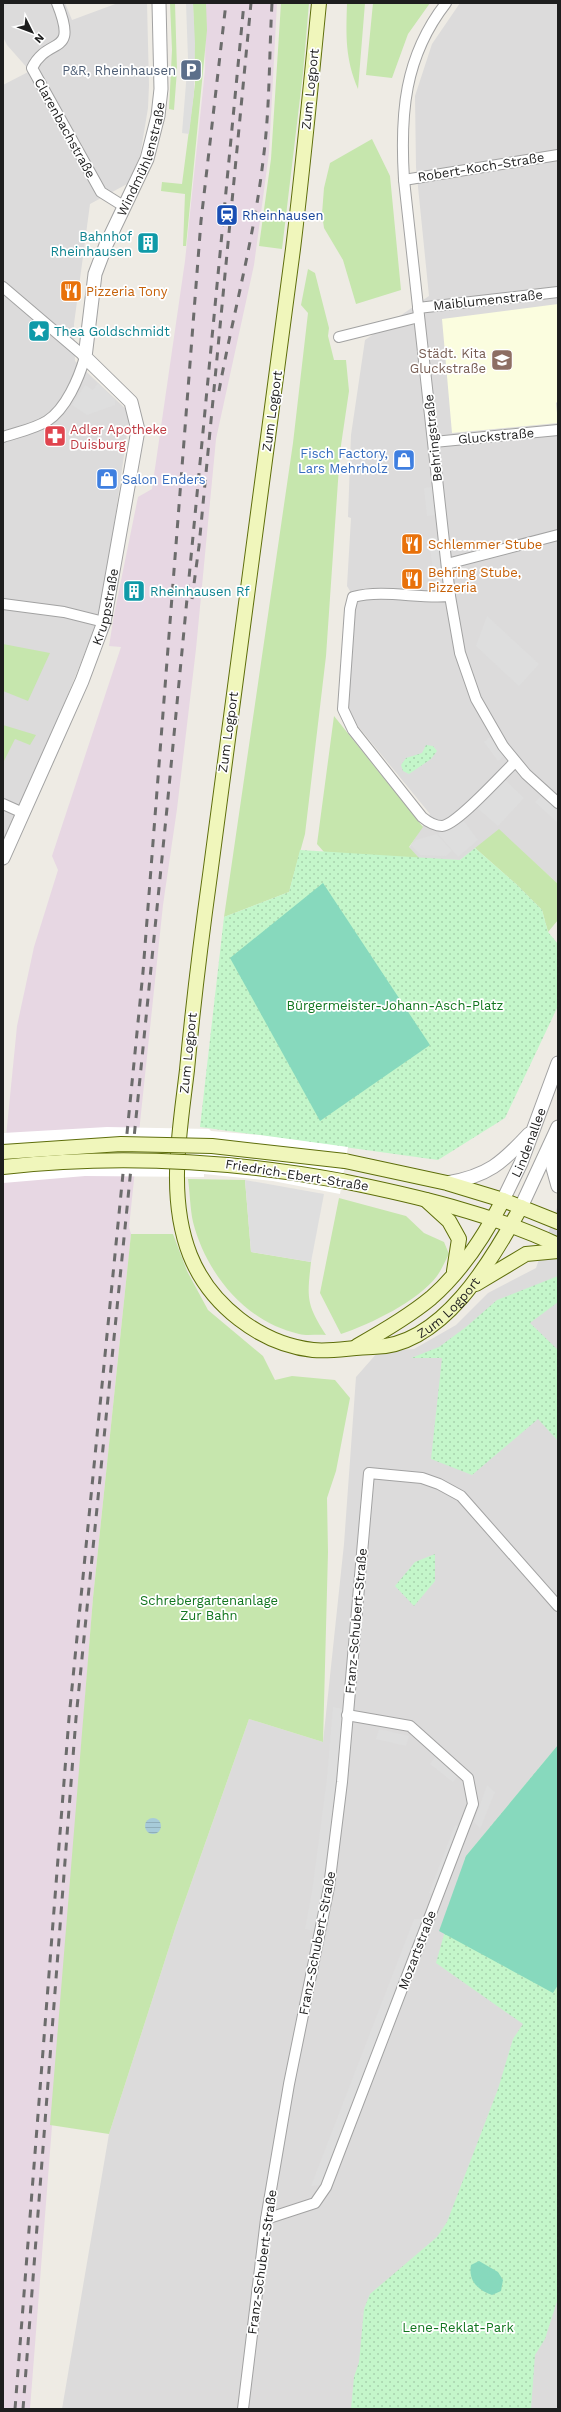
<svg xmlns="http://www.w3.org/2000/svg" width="561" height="2412" viewBox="0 0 561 2412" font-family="'Work Sans',sans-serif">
<defs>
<pattern id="park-dots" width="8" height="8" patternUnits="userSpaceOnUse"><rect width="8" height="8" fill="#c4f6ca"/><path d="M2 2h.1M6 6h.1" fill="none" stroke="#a8d2ad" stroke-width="1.8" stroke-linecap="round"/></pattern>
<pattern id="water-rules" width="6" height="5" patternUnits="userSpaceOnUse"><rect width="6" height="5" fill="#a7cbd9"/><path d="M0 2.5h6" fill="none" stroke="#8faeba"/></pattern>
</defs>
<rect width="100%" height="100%" fill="#eeebe4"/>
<g fill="#dcdbdb">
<polygon points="3,3 65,3 72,20 118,3 147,3 149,85 148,108 140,156 127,184 90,204 74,324 75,361 130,413 102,610 40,764 3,849 3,85 30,71 7,45 3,37"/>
<polygon points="460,3 558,3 558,884 499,830 460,860 420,859 409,848 430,814 348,714 356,601 347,586 351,518 348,517 351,435 365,340 429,296 416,167 415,96 432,44"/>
<polygon points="558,1205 558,2409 62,2409 109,2134 176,1926 249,1719 323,1742 344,1544 356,1377 378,1352 414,1349 456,1325 488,1293 536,1268"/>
</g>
<polygon fill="#fbfddf" points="558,304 558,401 556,403 558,423 452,433 442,319"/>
<polygon fill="#e7d7e3" points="206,3 277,3 269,153 254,265 216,439 196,649 177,809 163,905 129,1227 131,1234 93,1598 30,2409 3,2409 3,1167 17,1026 34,947 58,870 52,856 121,647 109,646 114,615 138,497 152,489 185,261 205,70"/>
<g fill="#c6e6ad">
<polygon points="170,3 175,3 177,70 174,110 169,109 172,50"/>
<polygon points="193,3 206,3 207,30 186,246 183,246 185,194 161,191 162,182 182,184 195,84"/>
<polygon points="281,3 309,3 303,73 282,249 259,246 271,159"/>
<path d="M347,3H365L358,89C345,58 346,36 347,3Z"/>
<polygon points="373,3 430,3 408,34 392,78 366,75"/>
<polygon points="372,139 390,176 401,290 356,304 343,260 324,228 322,214 324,188 330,163"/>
<polygon points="308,269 315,273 329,328 328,336 334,360 346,360 349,391 340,452 326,656 305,834 289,892 224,917 293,443 308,313 301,305"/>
<polygon points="3,644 50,653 28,701 3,691"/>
<polygon points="334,716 423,827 409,847 420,859 324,852 317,844"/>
<polygon points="3,725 36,735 30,745 15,739 3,763"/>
<polygon points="499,829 558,884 558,920 548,932 542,910 516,884 475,848"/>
<path d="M188,1179L245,1180L251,1252L311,1262C307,1298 306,1304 326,1335C317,1334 307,1336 299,1334C245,1322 206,1273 193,1222C190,1208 190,1193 188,1179Z"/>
<path d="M339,1198L406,1216L424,1233L444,1242L449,1254C445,1261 442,1269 437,1276C418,1301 371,1324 341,1334L320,1293Z"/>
<polygon points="131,1234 173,1234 187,1271 208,1310 263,1356 275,1380 292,1376 335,1380 350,1398 336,1471 327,1498 328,1552 323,1742 249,1719 176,1926 109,2134 50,2125 93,1598"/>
</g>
<g fill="url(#park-dots)">
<polygon points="426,745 433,746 437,751 431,759 409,774 403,771 401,765 406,758 422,753"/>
<polygon points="475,848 516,884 542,910 548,932 558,944 558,1006 505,1118 438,1160 200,1127 224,917 289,892 300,850 460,860"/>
<polygon points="558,1276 558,1302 530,1323 558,1350 558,1441 538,1419 472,1475 431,1459 442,1358 411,1358 439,1347 466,1327 497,1300"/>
<polygon points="435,1554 435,1581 414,1606 395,1586 415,1562"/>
<polygon points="558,1745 558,2298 545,2339 535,2355 531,2409 351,2409 354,2377 359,2362 364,2309 370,2294 437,2237 447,2222 498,2089 513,2039 523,2024 436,1963 466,1856"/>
</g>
<g fill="#87d9bd">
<polygon points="323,883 430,1045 320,1121 230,958"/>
<polygon points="558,1745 558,1985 553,1993 439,1931 466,1856"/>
<path d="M479,2261L498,2272L503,2280L501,2291L492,2295C478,2290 468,2281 471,2265Z"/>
</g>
<g fill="#dedede">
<polygon points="186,3 193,3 195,43 194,93 189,134 182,133 188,59"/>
<polygon points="98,383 115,400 115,405 87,415 72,405 85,385 93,390"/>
<polygon points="432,487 435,515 427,516 424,488"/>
<polygon points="438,537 443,583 435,587 429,539"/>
<polygon points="487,616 539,664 519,686 476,646"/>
<polygon points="490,737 504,756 498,761 484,742"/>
<polygon points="503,778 524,798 498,826 476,807"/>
<polygon points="541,796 558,811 558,823 535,802"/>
<polygon points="461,817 478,840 458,857 438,834"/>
<polygon points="437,834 452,851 446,856 420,855 411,845 416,840"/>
<polygon points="245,1180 324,1194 311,1262 251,1252"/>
<polygon points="333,1707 343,1709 330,1845 316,1931 305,1929 312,1892 327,1778"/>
<polygon points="379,1729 409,1736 406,1746 376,1739"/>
<polygon points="436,1756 459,1774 453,1782 430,1764"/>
<polygon points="487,1785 495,1792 480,1829 474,1822"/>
<polygon points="455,1825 460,1827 435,1895 429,1893"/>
<polygon points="414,1919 425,1919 321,2185 311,2186"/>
</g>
<circle fill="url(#water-rules)" cx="153" cy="1826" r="8"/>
<polygon fill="#fff" points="107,1127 209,1129 211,1131 260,1135 348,1147 340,1194 273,1181 204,1174 204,1177 85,1176 3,1183 3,1133"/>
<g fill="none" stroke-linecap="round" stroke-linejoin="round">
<g stroke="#a2a2a2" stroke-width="12">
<g id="minor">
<path d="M57,3C79,58 48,35 32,68L101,192L125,207"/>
<path d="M446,3C404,57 400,114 404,180L450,596L460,653L476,699L503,746L526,774L558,803"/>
<polyline points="404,180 558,155"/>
<path d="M3,287L85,357C79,378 66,409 47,421C34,429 18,432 3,437"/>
<polyline points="418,308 558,292"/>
<polyline points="339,337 419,317"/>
<polyline points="434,442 558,430"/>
<polyline points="447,564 558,535"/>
<path d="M450,596C418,599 384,589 353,597L350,609L343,709L353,730L422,817C428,822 434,826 442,826C457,825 502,774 515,762"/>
<polyline points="3,604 64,612 104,622"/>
<polyline points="3,804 23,813"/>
<polyline points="266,2219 315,2203 326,2187 473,1804 468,1778 410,1726 347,1715"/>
<polyline points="243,2409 266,2219 289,2084 329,1887 342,1782 369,1473 422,1478 439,1484 461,1496 558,1606"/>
</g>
</g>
<g stroke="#a2a2a2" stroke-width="15">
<g id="tertiary">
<path id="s1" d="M3,858L82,681L104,622L138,430L131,402L85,357L86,349L95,274L106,245L147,159L158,116L161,89L159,3"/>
<polyline points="552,1145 553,1168 558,1186"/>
<path d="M447,1183C488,1176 502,1163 529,1134"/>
<path id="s2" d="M503,1200L521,1163L558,1063"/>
<polyline points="521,1207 558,1127"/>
</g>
</g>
<g stroke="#5e6e0b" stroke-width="16">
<g id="secondary">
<path id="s3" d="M319,3C311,85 303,167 293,249C267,458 236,666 210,875C201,940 193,1005 187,1070C180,1130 167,1197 190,1255C210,1305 260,1344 313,1350C333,1352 353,1347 373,1347C442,1347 492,1260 521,1207"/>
<polyline points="345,1161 447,1183 503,1200 558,1222"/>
<path d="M342,1181C416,1196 489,1213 558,1245"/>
<polyline points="426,1200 449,1221 459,1239 454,1271"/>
<polyline points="476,1284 526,1254 558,1251"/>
<path d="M357,1346C382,1332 408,1317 431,1298C461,1272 485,1235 503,1200"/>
</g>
</g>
<use href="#minor" stroke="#fff" stroke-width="10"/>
<use href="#tertiary" stroke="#fff" stroke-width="13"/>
<use href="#secondary" stroke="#f0f6bb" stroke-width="14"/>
<g stroke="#6c6c6c" stroke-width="3" stroke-dasharray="8 8" stroke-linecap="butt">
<path d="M219,391C233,314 254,239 263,161C270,109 269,56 272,3"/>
<polyline points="192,599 199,546 251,3"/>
<polyline points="15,2409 69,1718 143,972 201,221 226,3"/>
<polyline points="23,2409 76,1718 167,808 244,3"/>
</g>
<g stroke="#5e6e0b" stroke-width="16" stroke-linecap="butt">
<g id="secondary-bridge">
<polyline points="3,1152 121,1144 212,1146 345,1161"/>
<path d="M3,1167C117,1154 229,1160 342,1181"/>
</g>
</g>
<use href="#secondary-bridge" stroke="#f0f6bb" stroke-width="14"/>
</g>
<defs>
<g id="parking-square" transform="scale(1.15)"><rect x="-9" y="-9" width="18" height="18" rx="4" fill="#5c6f8a" stroke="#fff"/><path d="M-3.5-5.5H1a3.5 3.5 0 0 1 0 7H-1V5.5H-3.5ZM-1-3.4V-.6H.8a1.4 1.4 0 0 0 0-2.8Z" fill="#fff"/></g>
<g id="station-square" transform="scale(1.15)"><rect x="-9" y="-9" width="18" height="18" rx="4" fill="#1a4fb4" stroke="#fff"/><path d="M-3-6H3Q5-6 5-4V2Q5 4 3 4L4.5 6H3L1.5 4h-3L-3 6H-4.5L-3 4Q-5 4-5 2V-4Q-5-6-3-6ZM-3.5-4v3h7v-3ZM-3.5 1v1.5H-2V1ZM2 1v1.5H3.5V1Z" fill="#fff"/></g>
<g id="building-square" transform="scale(1.15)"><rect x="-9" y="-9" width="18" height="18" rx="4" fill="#0f9aa8" stroke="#fff"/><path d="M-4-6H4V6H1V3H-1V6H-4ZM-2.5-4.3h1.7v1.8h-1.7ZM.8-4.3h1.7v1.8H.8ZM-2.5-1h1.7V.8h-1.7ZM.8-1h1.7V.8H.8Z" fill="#fff"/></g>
<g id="restaurant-square" transform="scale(1.15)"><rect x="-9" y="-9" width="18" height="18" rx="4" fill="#e8710a" stroke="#fff"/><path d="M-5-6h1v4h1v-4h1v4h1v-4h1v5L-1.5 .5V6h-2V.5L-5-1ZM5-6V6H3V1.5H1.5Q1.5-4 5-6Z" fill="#fff"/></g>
<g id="sight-square" transform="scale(1.15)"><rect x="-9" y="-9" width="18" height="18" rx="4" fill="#0f9aa8" stroke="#fff"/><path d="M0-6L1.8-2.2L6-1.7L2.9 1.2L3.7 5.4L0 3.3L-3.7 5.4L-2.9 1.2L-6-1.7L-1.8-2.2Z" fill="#fff"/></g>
<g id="school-square" transform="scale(1.15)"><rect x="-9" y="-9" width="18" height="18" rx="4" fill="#8d6e63" stroke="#fff"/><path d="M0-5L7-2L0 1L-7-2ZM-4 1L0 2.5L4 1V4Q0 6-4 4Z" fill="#fff"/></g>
<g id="pharmacy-square" transform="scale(1.15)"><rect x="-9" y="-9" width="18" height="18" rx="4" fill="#e0444e" stroke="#fff"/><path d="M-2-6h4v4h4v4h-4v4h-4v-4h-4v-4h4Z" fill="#fff"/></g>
<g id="shop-square" transform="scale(1.15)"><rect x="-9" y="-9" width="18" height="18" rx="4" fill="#3f7fe0" stroke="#fff"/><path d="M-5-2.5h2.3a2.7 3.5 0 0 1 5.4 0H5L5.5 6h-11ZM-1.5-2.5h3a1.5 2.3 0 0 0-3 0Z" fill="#fff"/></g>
</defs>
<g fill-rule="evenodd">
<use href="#parking-square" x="191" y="70"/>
<use href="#station-square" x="227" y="215"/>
<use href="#building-square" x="148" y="243"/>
<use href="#restaurant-square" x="71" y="291"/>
<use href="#sight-square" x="39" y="331"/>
<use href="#school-square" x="502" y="360"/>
<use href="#pharmacy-square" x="55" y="436"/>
<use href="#shop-square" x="404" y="460"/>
<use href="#shop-square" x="107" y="479"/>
<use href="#restaurant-square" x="412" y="544"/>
<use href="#restaurant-square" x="412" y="579"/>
<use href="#building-square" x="134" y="591"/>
</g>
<g text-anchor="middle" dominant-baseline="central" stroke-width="3.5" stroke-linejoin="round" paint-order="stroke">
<g font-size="13" fill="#4e5e75" stroke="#fff" text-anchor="end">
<text x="176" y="70">P&amp;R, Rheinhausen</text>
</g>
<g font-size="13" fill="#1e1e1e" stroke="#fff">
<text transform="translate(310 89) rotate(-84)">Zum Logport</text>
<text transform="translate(65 128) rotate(61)">Clarenbachstraße</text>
<text stroke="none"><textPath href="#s1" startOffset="753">Windmühlenstraße</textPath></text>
<text transform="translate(481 167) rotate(-9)">Robert-Koch-Straße</text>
<text transform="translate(488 300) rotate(-6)">Maiblumenstraße</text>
<text transform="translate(272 411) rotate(-82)">Zum Logport</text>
<text transform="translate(496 436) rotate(-5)">Gluckstraße</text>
<text transform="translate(433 438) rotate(-96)">Behringstraße</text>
<text stroke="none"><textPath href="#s1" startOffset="272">Kruppstraße</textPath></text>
<text transform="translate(228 732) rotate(-82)">Zum Logport</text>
<text transform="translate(188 1053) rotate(-84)">Zum Logport</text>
<text stroke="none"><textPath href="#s2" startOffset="63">Lindenallee</textPath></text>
<text transform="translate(297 1175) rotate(9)">Friedrich-Ebert-Straße</text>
<text stroke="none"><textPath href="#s3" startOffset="1573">Zum Logport</textPath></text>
<text transform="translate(356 1621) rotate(-85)">Franz-Schubert-Straße</text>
<text transform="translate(317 1943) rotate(-79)">Franz-Schubert-Straße</text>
<text transform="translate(417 1950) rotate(-69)">Mozartstraße</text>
<text transform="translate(262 2262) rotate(-82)">Franz-Schubert-Straße</text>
</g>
<g font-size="13" fill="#164399" stroke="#fff" text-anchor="start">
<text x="242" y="215">Rheinhausen</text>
</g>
<g font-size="13" fill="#0d838f" stroke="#fff" text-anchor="start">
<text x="132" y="236" text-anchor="end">Bahnhof<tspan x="132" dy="15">Rheinhausen</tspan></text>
<text x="54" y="331">Thea Goldschmidt</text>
<text x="150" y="591">Rheinhausen Rf</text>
</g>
<g font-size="13" fill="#c56008" stroke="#fff" text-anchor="start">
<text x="86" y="291">Pizzeria Tony</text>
<text x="428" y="544">Schlemmer Stube</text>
<text x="428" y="572">Behring Stube,<tspan x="428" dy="15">Pizzeria</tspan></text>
</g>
<g font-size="13" fill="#785e54" stroke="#fff" text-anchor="end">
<text x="486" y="353">Städt. Kita<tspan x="486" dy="15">Gluckstraße</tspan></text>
</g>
<g font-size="13" fill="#be3a42" stroke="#fff" text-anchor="start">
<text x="70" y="429">Adler Apotheke<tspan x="70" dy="15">Duisburg</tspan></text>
</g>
<g font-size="13" fill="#366cbe" stroke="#fff" text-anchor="end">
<text x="388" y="453">Fisch Factory,<tspan x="388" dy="15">Lars Mehrholz</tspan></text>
<text x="122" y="479" text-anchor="start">Salon Enders</text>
</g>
<g font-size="13" fill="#12761f" stroke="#fff">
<text x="395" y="1005">Bürgermeister-Johann-Asch-Platz</text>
<text x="209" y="1600">Schrebergartenanlage<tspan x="209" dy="15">Zur Bahn</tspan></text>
<text x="458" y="2327">Lene-Reklat-Park</text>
</g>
</g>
<rect width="561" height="2412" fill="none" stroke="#1e1e1e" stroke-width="8"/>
<g transform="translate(32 32) rotate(132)" stroke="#ffffff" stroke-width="3" paint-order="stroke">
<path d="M0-3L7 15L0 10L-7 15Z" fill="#1e1e1e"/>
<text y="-6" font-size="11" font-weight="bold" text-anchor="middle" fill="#1e1e1e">N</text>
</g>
</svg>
